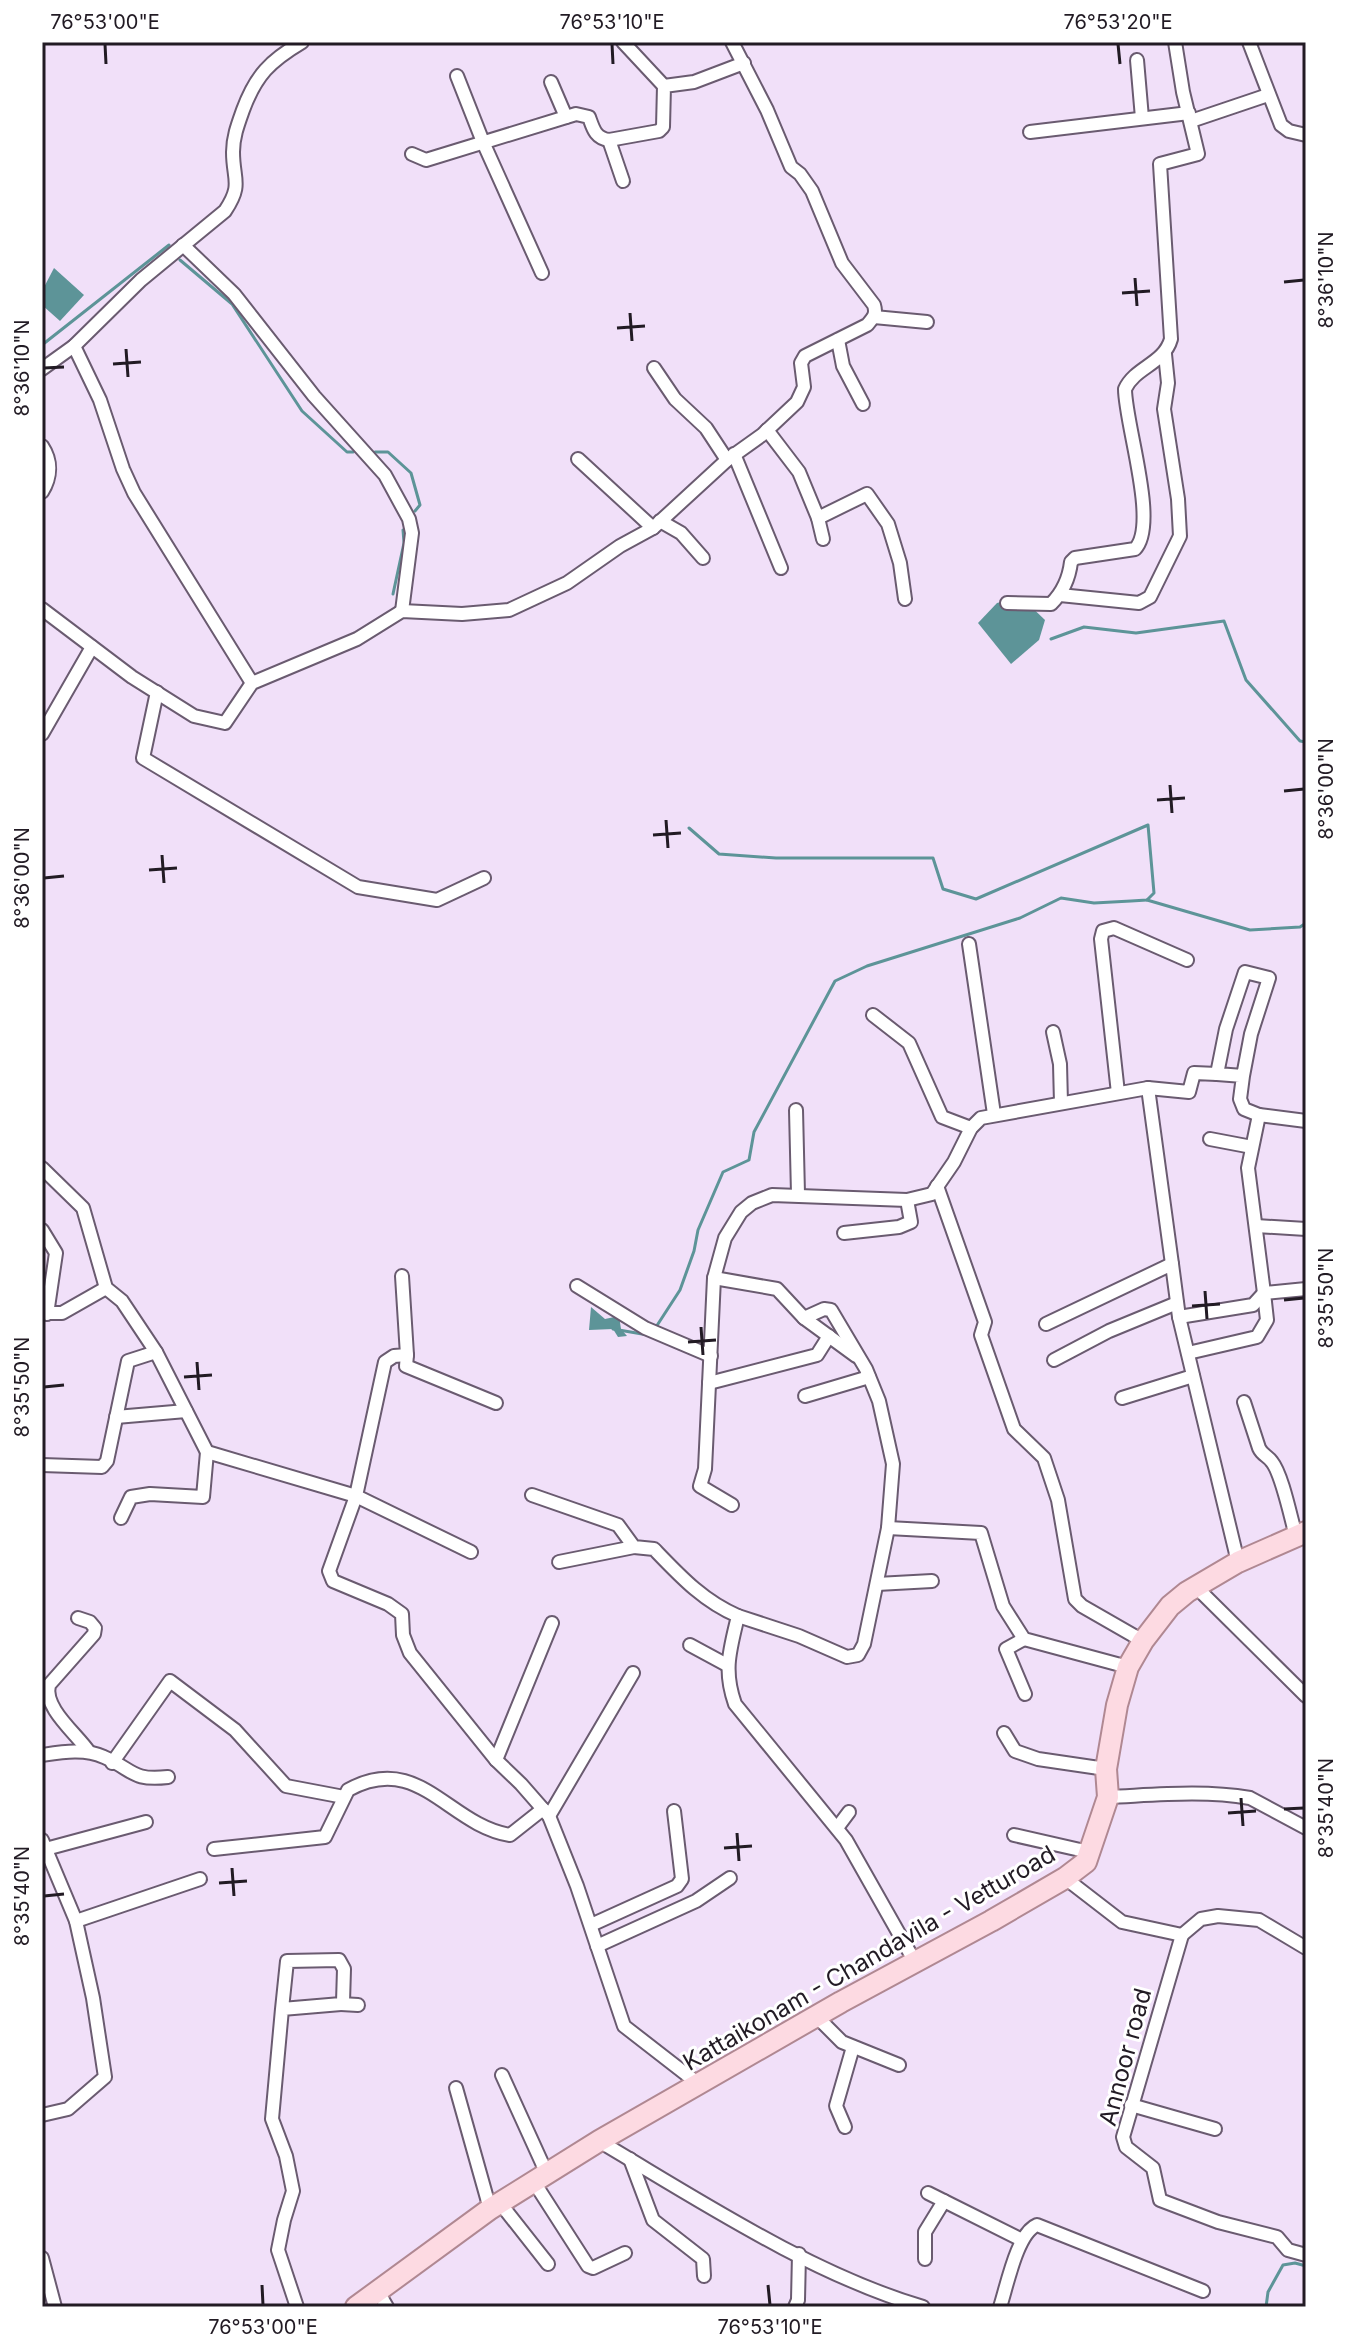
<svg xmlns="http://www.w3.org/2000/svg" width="1348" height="2349" viewBox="0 0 1348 2349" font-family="Inter,sans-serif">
<rect width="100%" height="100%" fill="#f1e0f9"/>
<g fill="#5d9498">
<polygon points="54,268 84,295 60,321 42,305 42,291"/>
<polygon points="1021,597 1045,620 1039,640 1011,664 978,623 997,603"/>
<polygon points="591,1307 605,1319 619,1316 621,1329 627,1336 618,1337 613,1329 589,1330"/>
</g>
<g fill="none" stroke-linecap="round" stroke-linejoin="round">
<g stroke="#5d9498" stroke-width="3">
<polyline points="180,260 232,304 302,411 347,452 353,452"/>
<polyline points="42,345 169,245"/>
<polyline points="375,452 388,452 411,473 420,505 415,511"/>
<polyline points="393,594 404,543 403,530"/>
<polyline points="1051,639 1084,627 1136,633 1224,621 1246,680 1300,741 1306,742"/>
<polyline points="1147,900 1250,930 1300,927 1306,923"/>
<polyline points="656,1327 680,1290 694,1251 698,1230 723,1172 749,1160 754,1132 835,981 867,966 1020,918 1061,898 1094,903 1131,901 1147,900 1154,893 1148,825 976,899 943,889 933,858 776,858 719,854 689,828"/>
<polyline points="613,1329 648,1335"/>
<polyline points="1266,2307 1268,2292 1283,2265 1295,2263 1306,2266"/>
</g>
<g stroke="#6a5b70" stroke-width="16">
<g id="minor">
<polyline points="623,42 664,86"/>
<polyline points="1249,42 1281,125 1289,131 1306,135"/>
<polyline points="1137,60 1142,118"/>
<polyline points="457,76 483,142 542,273"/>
<polyline points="551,82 566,117"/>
<polyline points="1191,121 1268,95"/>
<polyline points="1030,132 1189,113"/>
<polyline points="609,140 623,181"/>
<path d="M412,154L426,160L576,114L589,117C593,128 595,138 609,140L659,131L663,127L664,86L694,82L744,63"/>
<polyline points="183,245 234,294 314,396 385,475 409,519 412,533 402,611"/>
<polyline points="874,317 927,322"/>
<polyline points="838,340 843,366 863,404"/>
<polyline points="74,346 100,400 123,469 134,493 252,683"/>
<polyline points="654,368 675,399 706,428 727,460"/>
<path d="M42,369L74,346L141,280L225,211C243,184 233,180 233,152C233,137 238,124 243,110C256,75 270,61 302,42"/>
<polyline points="767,430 799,472 818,518 867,494 888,524 900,563 905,599"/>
<path d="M42,446C52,461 51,477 42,492"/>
<polyline points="734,454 781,568"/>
<polyline points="578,459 653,528"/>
<polyline points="818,518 823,539"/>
<polyline points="660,521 681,533 703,558"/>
<polyline points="1060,595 1139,603 1150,597 1180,536 1178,499 1164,409 1168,383 1165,354"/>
<path d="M1007,603L1051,604C1063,592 1069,579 1071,562L1075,558L1135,549C1159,524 1125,424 1125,389C1135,367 1164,364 1171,339L1160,164L1198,154L1183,92L1175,42"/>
<path d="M42,609L132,677L194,716L225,723L252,683L357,639L402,611L462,614L509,610L567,583L620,546L653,528L727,460L762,435L797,402L804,387L801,363L805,356L867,325C873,318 877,315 874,305L842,263L812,191L800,174L791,167L767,110L732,42"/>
<polyline points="157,692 143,758 358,887 437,900 484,878"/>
<polyline points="42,734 92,647"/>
<polyline points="969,944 994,1114"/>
<polyline points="873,1015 909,1043 942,1117 971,1128"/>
<polyline points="1053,1032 1060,1064 1061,1103"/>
<polyline points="1243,1076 1251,1034 1269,978 1245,972 1226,1029 1217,1074 1243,1076 1240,1099 1244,1109 1259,1115"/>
<polyline points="1148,1088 1172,1264"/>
<polyline points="1118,1093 1101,939 1103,931 1114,928 1187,960"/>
<polyline points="796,1110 798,1194"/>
<polyline points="1306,1121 1259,1115 1248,1168 1264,1293 1306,1289"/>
<polyline points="1210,1139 1252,1147"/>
<polyline points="42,1168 83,1208 106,1288 122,1301 156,1352 207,1452 356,1496 329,1571 333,1581 388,1604 402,1614 403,1635 410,1653 496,1760 521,1784 549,1816 577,1886 624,2026 700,2085"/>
<polyline points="937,1186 985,1322 981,1335 1014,1429 1044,1458 1058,1500 1075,1599 1082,1606 1143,1641"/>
<polyline points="1256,1226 1306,1229"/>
<polyline points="42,1230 56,1253 47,1314"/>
<polyline points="844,1233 899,1227 911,1222 907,1200"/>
<polyline points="402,1276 407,1355 394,1356 385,1362 356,1496 471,1552"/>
<polyline points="714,1278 777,1289 804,1318 824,1309 831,1310 866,1369 879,1401 893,1464 888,1528 864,1644 858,1655 847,1657 799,1636 738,1616"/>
<polyline points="577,1286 645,1328 711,1356"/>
<polyline points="42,1313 62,1313 106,1288"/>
<polyline points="1179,1317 1253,1305 1264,1293"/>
<polyline points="804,1318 856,1356"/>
<polyline points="1046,1324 1172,1264 1179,1317 1238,1562"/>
<polyline points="1188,1353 1257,1337 1267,1320 1264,1293"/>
<polyline points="407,1355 406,1366 496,1403"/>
<polyline points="1054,1360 1109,1331 1177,1303"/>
<polyline points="709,1383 817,1355 829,1336"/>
<polyline points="805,1396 869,1377"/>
<polyline points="1122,1398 1193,1376"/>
<path d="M1244,1402L1259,1448C1262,1455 1268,1456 1272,1462C1282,1474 1291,1519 1296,1536"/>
<polyline points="116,1417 186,1411"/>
<polyline points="42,1465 102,1467 107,1461 128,1361 156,1352"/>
<path d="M532,1495L618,1525L634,1547L654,1549C680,1576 703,1601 738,1616C730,1650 723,1670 735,1704L846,1840L915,1962"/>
<polyline points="732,1505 700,1486 705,1469 714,1278 725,1238 741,1212 752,1203 772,1195 907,1200 932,1194 954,1162 971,1128 981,1118 1148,1088 1189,1092 1194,1073 1217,1074"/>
<polyline points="121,1518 131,1497 150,1494 203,1497 207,1452"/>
<polyline points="888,1528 981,1533 1003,1606 1024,1639 1128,1667"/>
<polyline points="559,1562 634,1547"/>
<polyline points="877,1584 932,1581"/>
<polyline points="1196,1587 1306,1696"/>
<path d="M78,1618L90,1622L95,1628L94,1634L49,1685C43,1708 77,1734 89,1752"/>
<polyline points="1024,1639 1006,1649 1025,1694"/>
<polyline points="690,1645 727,1665"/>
<polyline points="1004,1733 1015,1751 1038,1759 1106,1769"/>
<path d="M42,1755C62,1752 85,1748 104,1757C134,1770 131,1781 168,1777"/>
<polyline points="496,1760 552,1623"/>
<polyline points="112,1763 170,1681 235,1730 286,1786 344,1797"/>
<path d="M1108,1797C1155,1795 1203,1790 1250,1798L1306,1828"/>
<polyline points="549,1816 633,1673"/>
<polyline points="837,1828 849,1812"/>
<polyline points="1014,1835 1089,1852"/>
<polyline points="42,1840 76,1921 93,1998 105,2077 68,2109 42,2115"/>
<path d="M214,1849L325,1837L348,1790C419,1751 448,1825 510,1835L543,1809"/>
<polyline points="42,1850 146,1822"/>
<polyline points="1065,1878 1122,1922 1182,1935 1123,2137 1126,2147 1153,2168 1160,2200 1218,2222 1277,2237 1288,2250 1306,2255"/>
<polyline points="76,1921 200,1879"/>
<polyline points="591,1925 677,1886 682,1879 674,1811"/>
<polyline points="1182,1935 1201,1919 1218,1916 1259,1920 1306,1948"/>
<polyline points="597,1946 696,1901 730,1878"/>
<polyline points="341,2004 358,2005"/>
<polyline points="282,2009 287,1961 339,1960 344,1969 343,2002 341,2004 282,2009 272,2119 286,2156 293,2191 284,2220 278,2250 297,2307"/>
<polyline points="816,2016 842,2042 899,2065"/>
<polyline points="502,2075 547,2174"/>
<polyline points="456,2088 490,2209"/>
<polyline points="1131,2105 1215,2129"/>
<polyline points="845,2127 836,2106 853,2047"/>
<path d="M599,2141C699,2200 811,2274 923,2307"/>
<polyline points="630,2159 653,2220 703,2259 704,2276"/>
<polyline points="534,2182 588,2266 593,2268 625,2253"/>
<polyline points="928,2193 1022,2240"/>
<polyline points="500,2203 548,2264"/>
<polyline points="42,2258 55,2307"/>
<polyline points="925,2259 925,2232 944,2201"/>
<polyline points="377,2290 387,2307"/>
<polyline points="795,2307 798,2300 799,2254"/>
<path d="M1000,2307C1007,2286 1017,2233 1037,2225L1203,2291"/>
</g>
</g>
<g stroke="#b08892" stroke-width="24">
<polyline id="primary" points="356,2307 490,2209 599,2141 841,2002 991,1921 1065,1878 1086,1862 1108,1797 1106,1769 1117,1705 1128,1667 1143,1641 1170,1606 1187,1592 1238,1562 1306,1532"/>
</g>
<use href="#minor" stroke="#fff" stroke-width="12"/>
<use href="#primary" stroke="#fddae2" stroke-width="20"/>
</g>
<path fill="none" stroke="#221b24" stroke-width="3" d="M105,44L106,64M612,44L613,64M1118,44L1120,64M1135,278L1137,306M1284,282L1304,280M1122,293L1150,291M630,313L632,341M617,328L645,326M126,349L128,377M113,364L141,362M44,368L64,367M1170,785L1172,813M1284,791L1304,789M1157,800L1185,798M666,820L668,848M653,835L681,833M162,855L164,883M149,870L177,868M44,878L64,876M1205,1291L1207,1319M1284,1300L1304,1298M1192,1306L1220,1304M701,1327L703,1355M688,1342L716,1340M197,1362L199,1390M184,1377L212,1375M44,1387L64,1385M1241,1798L1243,1826M1284,1809L1304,1808M1228,1813L1256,1811M737,1833L739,1861M724,1848L752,1846M232,1868L234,1896M219,1883L247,1881M44,1896L64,1894M262,2285L263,2305M768,2285L770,2305"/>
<g text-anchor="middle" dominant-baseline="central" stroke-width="6" stroke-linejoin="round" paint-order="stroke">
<g font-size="24" fill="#221b24" stroke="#fff">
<text transform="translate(869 1958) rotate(-30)">Kattaikonam - Chandavila - Vetturoad</text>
<text transform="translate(1125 2057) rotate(-75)">Annoor road</text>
</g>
</g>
<rect width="1348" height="2349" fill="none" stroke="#ffffff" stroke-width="88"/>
<rect x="44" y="44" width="1260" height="2261" fill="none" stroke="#221b24" stroke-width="3"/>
<g font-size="20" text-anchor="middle" fill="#221b24">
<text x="105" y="29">76°53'00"E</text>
<text x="612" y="29">76°53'10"E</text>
<text x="1118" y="29">76°53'20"E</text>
<text transform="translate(1326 280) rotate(-90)" y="7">8°36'10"N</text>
<text transform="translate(22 368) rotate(-90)" y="7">8°36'10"N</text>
<text transform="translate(1326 789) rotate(-90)" y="7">8°36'00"N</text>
<text transform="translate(22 878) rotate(-90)" y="7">8°36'00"N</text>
<text transform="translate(1326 1298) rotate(-90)" y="7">8°35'50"N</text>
<text transform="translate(22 1387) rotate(-90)" y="7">8°35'50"N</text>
<text transform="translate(1326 1808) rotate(-90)" y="7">8°35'40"N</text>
<text transform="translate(22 1896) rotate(-90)" y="7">8°35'40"N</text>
<text x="263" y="2334">76°53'00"E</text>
<text x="770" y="2334">76°53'10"E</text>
</g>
</svg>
